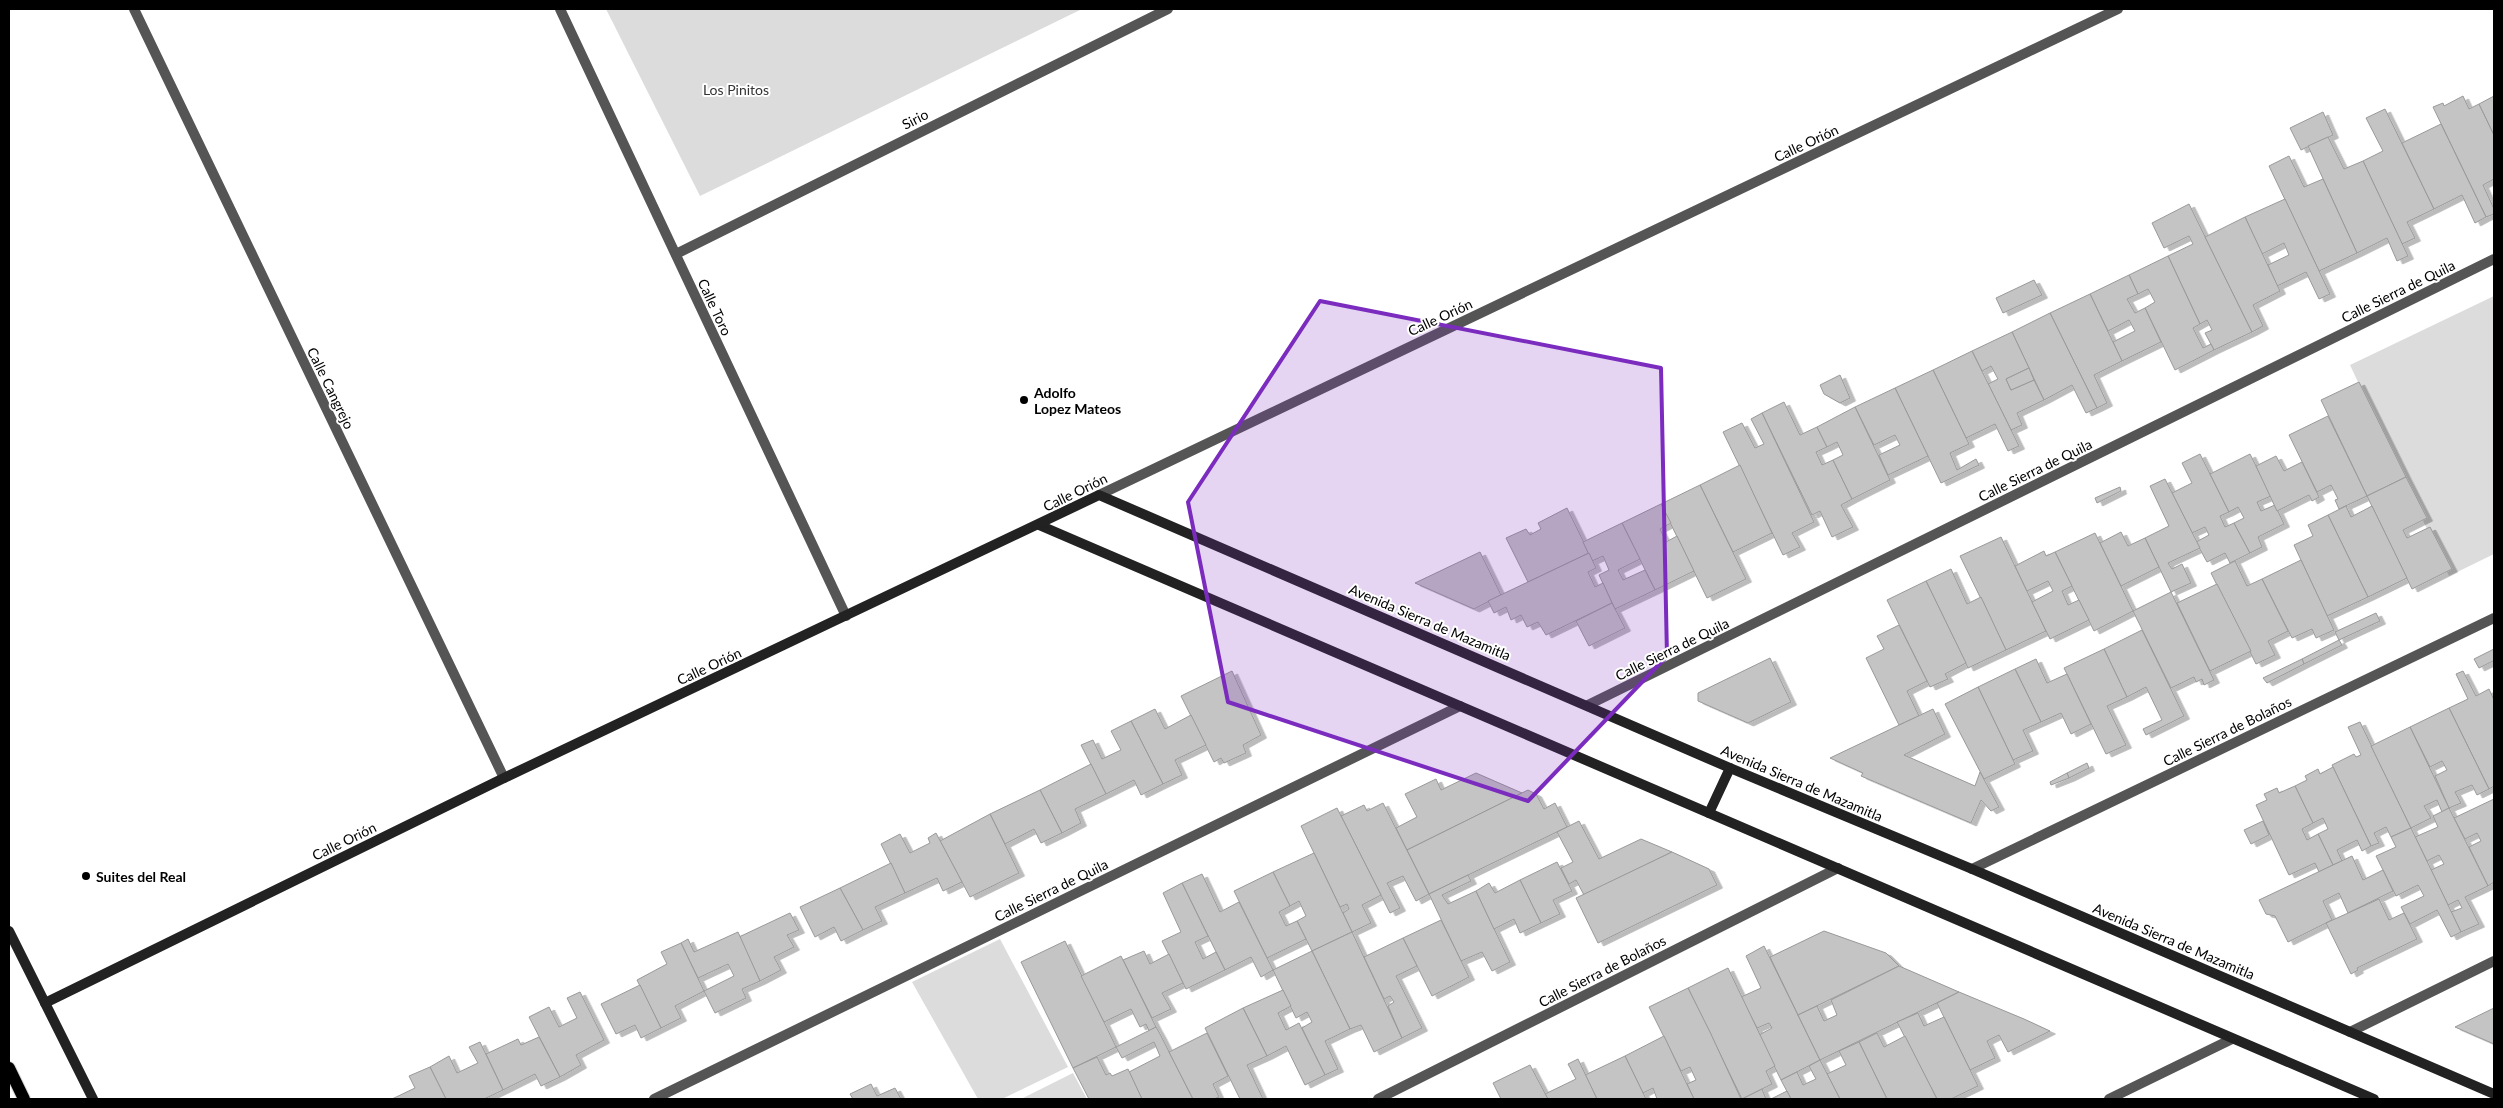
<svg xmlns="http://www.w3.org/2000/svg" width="2503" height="1108" viewBox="0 0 2503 1108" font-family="Lato,sans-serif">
<defs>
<filter id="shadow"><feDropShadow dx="5.5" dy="3" stdDeviation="0" flood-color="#0004"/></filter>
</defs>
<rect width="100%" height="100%" fill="#fff"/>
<g fill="#dcdcdc">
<polygon points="606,9 1082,9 700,196"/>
<polygon points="2494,296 2494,554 2449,576 2350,365"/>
<polygon points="1000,939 1068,1067 1002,1099 978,1099 912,982"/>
<polygon points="1073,1073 1087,1099 1021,1099"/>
</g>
<g fill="#c4c4c4" stroke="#999" filter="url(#shadow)">
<polygon points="2463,96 2469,109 2479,104 2494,135 2494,179 2483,185 2494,209 2494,214 2486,217 2433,107 2443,103 2444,106"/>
<polygon points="2494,96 2494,135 2479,104"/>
<polygon points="2385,109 2434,209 2407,222 2415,238 2402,244 2363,161 2383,151 2366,118"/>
<polygon points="2323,112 2333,135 2301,150 2290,128"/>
<polygon points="2441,124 2486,217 2475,223 2462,195 2434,209 2402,143"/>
<polygon points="2328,137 2344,169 2363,161 2408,256 2397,261 2387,238 2357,253 2308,146"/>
<polygon points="2289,156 2304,187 2323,179 2357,253 2319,271 2269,166"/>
<polygon points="2285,199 2330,294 2319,299 2306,272 2277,286 2268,265 2289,255 2284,243 2262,254 2245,217"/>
<polygon points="2189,204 2252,332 2214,350 2205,333 2212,330 2207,320 2200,324 2168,256 2193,244 2189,236 2164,248 2152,223"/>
<polygon points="2245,217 2280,291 2253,305 2263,326 2252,332 2205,237"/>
<polygon points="2168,256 2200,324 2193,328 2203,348 2211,344 2214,350 2175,370 2145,308 2155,302 2148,289 2138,294 2129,275"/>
<polygon points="2129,275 2138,294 2127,299 2135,313 2145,308 2161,342 2122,361 2113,342 2135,331 2129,320 2108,331 2090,294"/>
<polygon points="2034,280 2042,295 2003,313 1996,298"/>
<polygon points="2090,294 2122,361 2094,375 2107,403 2097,408 2050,313"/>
<polygon points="2050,313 2097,408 2086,413 2072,385 2044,400 2012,332"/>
<polygon points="2012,332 2029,368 2006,379 2011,390 2034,380 2044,400 2017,413 2022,425 2011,430 1988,384 1998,379 1991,366 1982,371 1972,351"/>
<polygon points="1972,351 2019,446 2008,451 1995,424 1966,438 1933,370"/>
<polygon points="2029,368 2034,380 2011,390 2006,379"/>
<polygon points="1933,370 1969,444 1950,453 1957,470 1976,459 1979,465 1941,483 1895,388"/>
<polygon points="1840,375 1850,398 1840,403 1824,394 1820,385"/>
<polygon points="2359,382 2406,477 2367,496 2321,400"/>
<polygon points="1895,388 1928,456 1888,475 1879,455 1900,445 1895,435 1874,445 1855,407"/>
<polygon points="1784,402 1800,435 1817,427 1827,447 1816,452 1822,465 1833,460 1852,499 1841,505 1853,527 1832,537 1820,511 1812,515 1762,413"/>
<polygon points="1855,407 1890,480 1852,499 1833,460 1843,455 1837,442 1827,447 1817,427"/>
<polygon points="1762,413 1814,522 1792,533 1800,547 1783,555 1723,432 1742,423 1755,448 1764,444 1751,419"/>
<polygon points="2328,416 2367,496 2339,509 2335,500 2338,499 2331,485 2317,492 2289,435"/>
<polygon points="2200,454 2229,512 2220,516 2225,527 2234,523 2250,553 2230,563 2225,553 2207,562 2196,542 2209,535 2205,527 2192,533 2172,493 2192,483 2182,463"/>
<polygon points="2250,454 2271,496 2257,502 2261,511 2275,505 2284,524 2258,537 2262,547 2250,553 2234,523 2244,518 2238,507 2229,512 2210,474"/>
<polygon points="2276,456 2284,471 2302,462 2319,497 2312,501 2309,495 2277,511 2256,466"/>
<polygon points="1740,465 1772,533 1733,552 1700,485"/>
<polygon points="2406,477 2427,518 2403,530 2407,538 2430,527 2452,569 2412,589 2367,496"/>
<polygon points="2165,479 2200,548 2168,563 2172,569 2182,564 2191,583 2171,592 2145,538 2169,526 2150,486"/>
<polygon points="1700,485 1746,579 1707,598 1661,504"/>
<polygon points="2120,487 2121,491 2097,503 2095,498"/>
<polygon points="1661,504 1671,523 1660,529 1666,542 1677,536 1694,571 1655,590 1622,523"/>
<polygon points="2346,506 2351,517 2372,506 2407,578 2368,597 2328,515"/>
<polygon points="1567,508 1589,553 1528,582 1506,538 1526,529 1530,535 1541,529 1538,523"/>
<polygon points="2328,515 2368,597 2327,616 2294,545 2313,536 2308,525"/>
<polygon points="1622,523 1640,559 1618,570 1623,580 1645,570 1655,590 1615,609 1599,575 1609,570 1603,556 1592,561 1583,542"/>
<polygon points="2121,532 2128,546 2145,538 2159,567 2121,586 2100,543"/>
<polygon points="2095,533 2133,611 2094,631 2055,552"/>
<polygon points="2001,537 2046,631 2006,650 1960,556"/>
<polygon points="2044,551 2046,556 2055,552 2072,586 2062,591 2068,605 2079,600 2089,620 2050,639 2032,602 2053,591 2048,581 2027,591 2015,566"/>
<polygon points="1480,552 1501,595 1474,609 1415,583"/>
<polygon points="1589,553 1596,568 1588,572 1595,587 1603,583 1612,603 1546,635 1538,622 1527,627 1521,615 1511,620 1506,607 1494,613 1488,601"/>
<polygon points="2301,560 2334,630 2316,638 2312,629 2292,638 2262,579"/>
<polygon points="2235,561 2247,586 2262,579 2288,631 2268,641 2275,655 2256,664 2211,573"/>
<polygon points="1951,569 1967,604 1981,597 2006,650 1968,668 1926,581"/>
<polygon points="1926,581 1966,663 1945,674 1948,679 1930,687 1887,600"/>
<polygon points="2217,584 2251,651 2210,671 2177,603"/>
<polygon points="2171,592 2214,680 2204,685 2202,679 2196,682 2194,677 2171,688 2133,611"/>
<polygon points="1612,603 1625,628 1589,646 1576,621"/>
<polygon points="2376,613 2380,621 2339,640 2335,632"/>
<polygon points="1899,625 1927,681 1907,691 1919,716 1899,725 1866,658 1884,649 1877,636"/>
<polygon points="2142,630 2184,716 2146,735 2143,729 2162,720 2146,687 2127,697 2104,649"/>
<polygon points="2339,640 2342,645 2304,664 2302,659"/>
<polygon points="2104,649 2127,697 2107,706 2126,745 2106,754 2064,668"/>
<polygon points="2494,649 2494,664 2493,661 2479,668 2474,659"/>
<polygon points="1770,658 1791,702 1748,723 1698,701 1698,693"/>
<polygon points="2036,659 2047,683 2067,674 2091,724 2071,734 2061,713 2041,722 2015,669"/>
<polygon points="2302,659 2304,664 2267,683 2263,678"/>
<polygon points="2015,669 2041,722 2023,730 2033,751 2013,760 1978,687"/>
<polygon points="1232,671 1261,735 1243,745 1246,753 1224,763 1221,758 1214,762 1181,696"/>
<polygon points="2463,671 2476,696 2489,689 2494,700 2494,786 2489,789 2449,708 2468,699 2456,674"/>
<polygon points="1978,687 2015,764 1984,779 1945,704"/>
<polygon points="2449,708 2489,789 2477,795 2472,785 2455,792 2461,803 2449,808 2435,776 2447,770 2442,761 2430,767 2410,727"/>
<polygon points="1155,709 1165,729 1191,715 1206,745 1175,760 1182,775 1163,784 1131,721"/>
<polygon points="1933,709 1945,734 1904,755 1975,786 1980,772 1999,807 1991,811 1981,800 1971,823 1861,776 1863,773 1830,758"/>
<polygon points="1131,721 1163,784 1141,795 1134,780 1106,794 1081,745 1093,740 1102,759 1121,750 1111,731"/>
<polygon points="2360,722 2411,828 2391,837 2386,827 2374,833 2379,843 2371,846 2332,765 2354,754 2356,757 2361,755 2348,727"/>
<polygon points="2410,727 2449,808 2442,812 2437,800 2424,806 2431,818 2411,828 2371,746"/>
<polygon points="2087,763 2089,768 2069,778 2067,773"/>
<polygon points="1091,764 1106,794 1075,809 1081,823 1062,833 1040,790"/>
<polygon points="2333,767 2371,846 2362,851 2357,840 2337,850 2342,861 2333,865 2318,834 2328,829 2323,818 2313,823 2295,786 2307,780 2305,776 2318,769 2320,774"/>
<polygon points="1476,773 1522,793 1407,850 1396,828 1417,817 1405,794 1436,779 1441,790"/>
<polygon points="2067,773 2069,778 2051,785 2050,782"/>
<polygon points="2295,786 2313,823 2302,829 2307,840 2318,834 2333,865 2319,872 2315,863 2289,875 2256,805 2267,800 2264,794 2277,788 2279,793"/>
<polygon points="1040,790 1062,833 1041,843 1034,829 1005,844 990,814"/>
<polygon points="1528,790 1536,794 1544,809 1555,803 1567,827 1429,894 1407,850"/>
<polygon points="2494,799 2494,882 2488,886 2469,847 2481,841 2477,833 2465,839 2454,818"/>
<polygon points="1383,803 1429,894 1416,901 1403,876 1387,883 1400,908 1390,913 1341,816 1364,805 1367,811"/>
<polygon points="1337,808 1381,895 1362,905 1371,923 1352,932 1343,913 1349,909 1347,904 1340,907 1301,826"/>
<polygon points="2449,808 2488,886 2465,897 2479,924 2461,932 2451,912 2462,908 2458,900 2448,905 2431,870 2444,864 2439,855 2427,861 2415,837 2438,827 2433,816"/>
<polygon points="990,814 1019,873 970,897 940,841"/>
<polygon points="1579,821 1599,859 1641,839 1672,852 1584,895 1576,880 1569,884 1561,868 1573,862 1557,832"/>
<polygon points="2263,821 2269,835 2251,844 2244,830"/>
<polygon points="2411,828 2461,932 2451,937 2437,910 2410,924 2401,907 2424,896 2418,885 2396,896 2376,856 2396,847 2391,837"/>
<polygon points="936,833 962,882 943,891 937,878 905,893 881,844 900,834 910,853 930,843 928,838"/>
<polygon points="1672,852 1709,869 1717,885 1598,943 1576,898"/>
<polygon points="1314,853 1352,932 1312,951 1297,921 1306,916 1299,901 1290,906 1273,872"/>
<polygon points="2352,856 2363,880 2383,870 2393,891 2348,913 2339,893 2323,901 2332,920 2288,942 2275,916 2266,914 2259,900"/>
<polygon points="1557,862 1572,891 1553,900 1560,914 1541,923 1520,880"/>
<polygon points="891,863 905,893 875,907 882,921 863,930 840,888"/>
<polygon points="1273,872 1290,906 1279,912 1286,926 1297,921 1306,939 1267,958 1234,891"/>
<polygon points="1202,874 1220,912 1239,902 1273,970 1261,977 1251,957 1225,970 1182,883"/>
<polygon points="1468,875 1471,881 1442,895 1448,904 1476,891 1510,962 1492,971 1482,952 1461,961 1429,894"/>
<polygon points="1520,880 1541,923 1520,933 1514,919 1494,929 1476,891 1489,883 1495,893"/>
<polygon points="1182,883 1208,936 1195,942 1203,959 1216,952 1225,970 1186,989 1162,941 1181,932 1163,893"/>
<polygon points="840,888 863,930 841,941 834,927 815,937 800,907"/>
<polygon points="2379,899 2389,920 2404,913 2417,939 2357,968 2358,970 2351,974 2326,923"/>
<polygon points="790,913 799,930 787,935 794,947 774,957 781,970 760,981 739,937"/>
<polygon points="1441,920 1469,977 1432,996 1403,938"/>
<polygon points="1824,931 1886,953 1899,966 1798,1015 1770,957"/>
<polygon points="738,932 760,981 742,989 746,998 715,1013 704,991 734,976 728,964 698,978 681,943 688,939 694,952"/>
<polygon points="1352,932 1402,1038 1374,1052 1361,1025 1350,1029 1312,951"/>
<polygon points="1403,938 1417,966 1396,976 1422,1028 1402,1038 1388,1006 1394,1002 1390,996 1384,999 1364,957"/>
<polygon points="1065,941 1116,1047 1073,1068 1021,962"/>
<polygon points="681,943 704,991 675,1006 681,1018 661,1028 637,980 667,964 661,952"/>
<polygon points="1764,946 1820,1060 1781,1080 1759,1035 1772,1028 1769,1023 1757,1028 1741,997 1761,988 1746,956"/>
<polygon points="1144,951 1150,964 1169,954 1183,983 1162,993 1171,1009 1152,1018 1123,960"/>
<polygon points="1312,951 1350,1029 1325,1041 1338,1069 1325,1075 1302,1028 1312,1022 1307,1012 1296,1018 1273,970"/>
<polygon points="1121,956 1156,1027 1149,1031 1146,1024 1140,1027 1131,1009 1104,1022 1081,976"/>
<polygon points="1899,966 1959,992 1820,1060 1798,1015 1817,1006 1824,1021 1837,1015 1831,1000"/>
<polygon points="1728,968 1775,1066 1766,1071 1772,1084 1742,1099 1688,988"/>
<polygon points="640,985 661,1028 641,1038 635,1025 616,1034 601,1004"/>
<polygon points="1688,988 1710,1032 1741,1099 1694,1099 1687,1084 1696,1080 1690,1067 1681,1071 1649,1007"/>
<polygon points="1283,990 1291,1006 1278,1013 1286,1030 1299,1023 1325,1075 1305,1085 1286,1046 1267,1056 1243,1008"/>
<polygon points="580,992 604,1040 576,1055 581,1065 560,1077 529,1017 549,1007 559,1027 577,1018 567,998"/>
<polygon points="1959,992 2024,1019 2050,1031 2008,1052 1999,1035 1987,1041 1995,1058 1970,1070 1937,1003"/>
<polygon points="1243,1008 1267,1056 1247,1065 1263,1099 1240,1099 1205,1028"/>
<polygon points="2494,1008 2494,1044 2455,1027"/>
<polygon points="1918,1013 1924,1026 1944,1017 1978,1086 1951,1099 1937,1099 1897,1022"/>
<polygon points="1156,1027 1160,1034 1193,1099 1142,1099 1129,1072 1160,1056 1154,1042 1122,1058 1116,1047"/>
<polygon points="1207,1033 1228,1076 1213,1084 1219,1097 1214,1099 1193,1099 1169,1052"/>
<polygon points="1877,1033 1884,1047 1905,1036 1937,1099 1887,1099 1859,1042"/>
<polygon points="1664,1036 1682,1074 1694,1099 1657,1099 1653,1088 1643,1093 1625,1056"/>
<polygon points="539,1037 560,1077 541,1086 535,1074 503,1090 486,1054 518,1039 521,1045"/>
<polygon points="480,1042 503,1090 484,1099 446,1099 430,1067 449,1056 457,1073 478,1063 469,1047"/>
<polygon points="1859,1042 1887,1099 1840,1099 1827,1074 1846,1065 1839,1051"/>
<polygon points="1625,1056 1646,1099 1597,1099 1585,1075"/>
<polygon points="1097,1057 1106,1075 1110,1073 1112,1076 1128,1069 1142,1099 1089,1099 1073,1068"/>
<polygon points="1578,1059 1597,1099 1548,1099 1545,1094 1576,1079 1568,1064"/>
<polygon points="1820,1060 1840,1099 1791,1099 1781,1080 1797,1072 1803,1085 1816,1079 1809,1066"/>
<polygon points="1530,1065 1548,1099 1501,1099 1493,1083"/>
<polygon points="430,1067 446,1099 392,1099 415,1088 409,1076"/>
<polygon points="871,1084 877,1096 895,1088 901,1099 853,1099 850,1094"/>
<polygon points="1762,1089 1766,1099 1742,1099"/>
<polygon points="1787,1091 1791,1099 1771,1099"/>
</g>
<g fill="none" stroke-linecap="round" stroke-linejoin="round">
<g stroke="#dbdbdb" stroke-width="14">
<polyline id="primary" points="9,1068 24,1099"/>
</g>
<g stroke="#555" stroke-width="10">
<polyline points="134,9 504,778"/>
<polyline points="560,9 846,616"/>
<polyline points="676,254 1168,9"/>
<polyline points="1099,495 2118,9"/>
<polyline points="1588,705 2494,259"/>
<polyline points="1972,869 2494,618"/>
<polyline points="2350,1032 2494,961"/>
<polyline points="654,1099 1460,706"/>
<polyline points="1378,1099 1838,868"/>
<polyline points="2109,1099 2232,1039"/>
</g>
<g stroke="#222" stroke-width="10">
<polyline points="1039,525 2374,1099"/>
<polyline points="1709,813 1730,768"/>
<polyline points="9,931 93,1099"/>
<polyline points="45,1003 504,778 1099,495 1730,768 1972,869 2494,1094"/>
</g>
<use href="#primary" stroke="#000" stroke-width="12"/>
</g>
<path fill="#7b2cbf" fill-opacity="0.2" stroke="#7b2cbf" stroke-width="4" stroke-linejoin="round" d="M1320,301L1661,368L1667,656L1528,801L1228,702L1188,502Z"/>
<g fill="#000" stroke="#fff" stroke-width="2">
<circle cx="1024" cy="400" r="5"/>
<circle cx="86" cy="876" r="5"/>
</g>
<g text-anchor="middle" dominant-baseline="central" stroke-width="4" stroke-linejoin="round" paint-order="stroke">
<g font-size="14" fill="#333" stroke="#fff">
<text x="736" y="89">Los Pinitos</text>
</g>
<g font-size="14" fill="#000" stroke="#fff">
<text transform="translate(915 119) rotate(-27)">Sirio</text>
<text transform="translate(1806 143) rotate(-25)">Calle Orión</text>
<text transform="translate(2398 291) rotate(-26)">Calle Sierra de Quila</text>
<text transform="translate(715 307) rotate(65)">Calle Toro</text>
<text transform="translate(1440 317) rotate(-25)">Calle Orión</text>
<text transform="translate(331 388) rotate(64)">Calle Cangrejo</text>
<text transform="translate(2035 470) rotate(-26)">Calle Sierra de Quila</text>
<text transform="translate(1075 492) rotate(-26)">Calle Orión</text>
<text transform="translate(1430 622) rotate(23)">Avenida Sierra de Mazamitla</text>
<text transform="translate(1672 649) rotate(-26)">Calle Sierra de Quila</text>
<text transform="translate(709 666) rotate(-25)">Calle Orión</text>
<text transform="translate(2227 731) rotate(-26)">Calle Sierra de Bolaños</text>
<text transform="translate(1802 783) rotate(23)">Avenida Sierra de Mazamitla</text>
<text transform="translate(344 841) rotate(-26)">Calle Orión</text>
<text transform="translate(1051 890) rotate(-26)">Calle Sierra de Quila</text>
<text transform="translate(2174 941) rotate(23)">Avenida Sierra de Mazamitla</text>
<text transform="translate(1602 971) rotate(-27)">Calle Sierra de Bolaños</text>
</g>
<g font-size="14" font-weight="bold" fill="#000" stroke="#fff" text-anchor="start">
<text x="1034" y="392">Adolfo<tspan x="1034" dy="16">Lopez Mateos</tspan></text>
<text x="96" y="876">Suites del Real</text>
</g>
</g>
<rect width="2503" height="1108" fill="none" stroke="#000000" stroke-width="20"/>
</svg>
